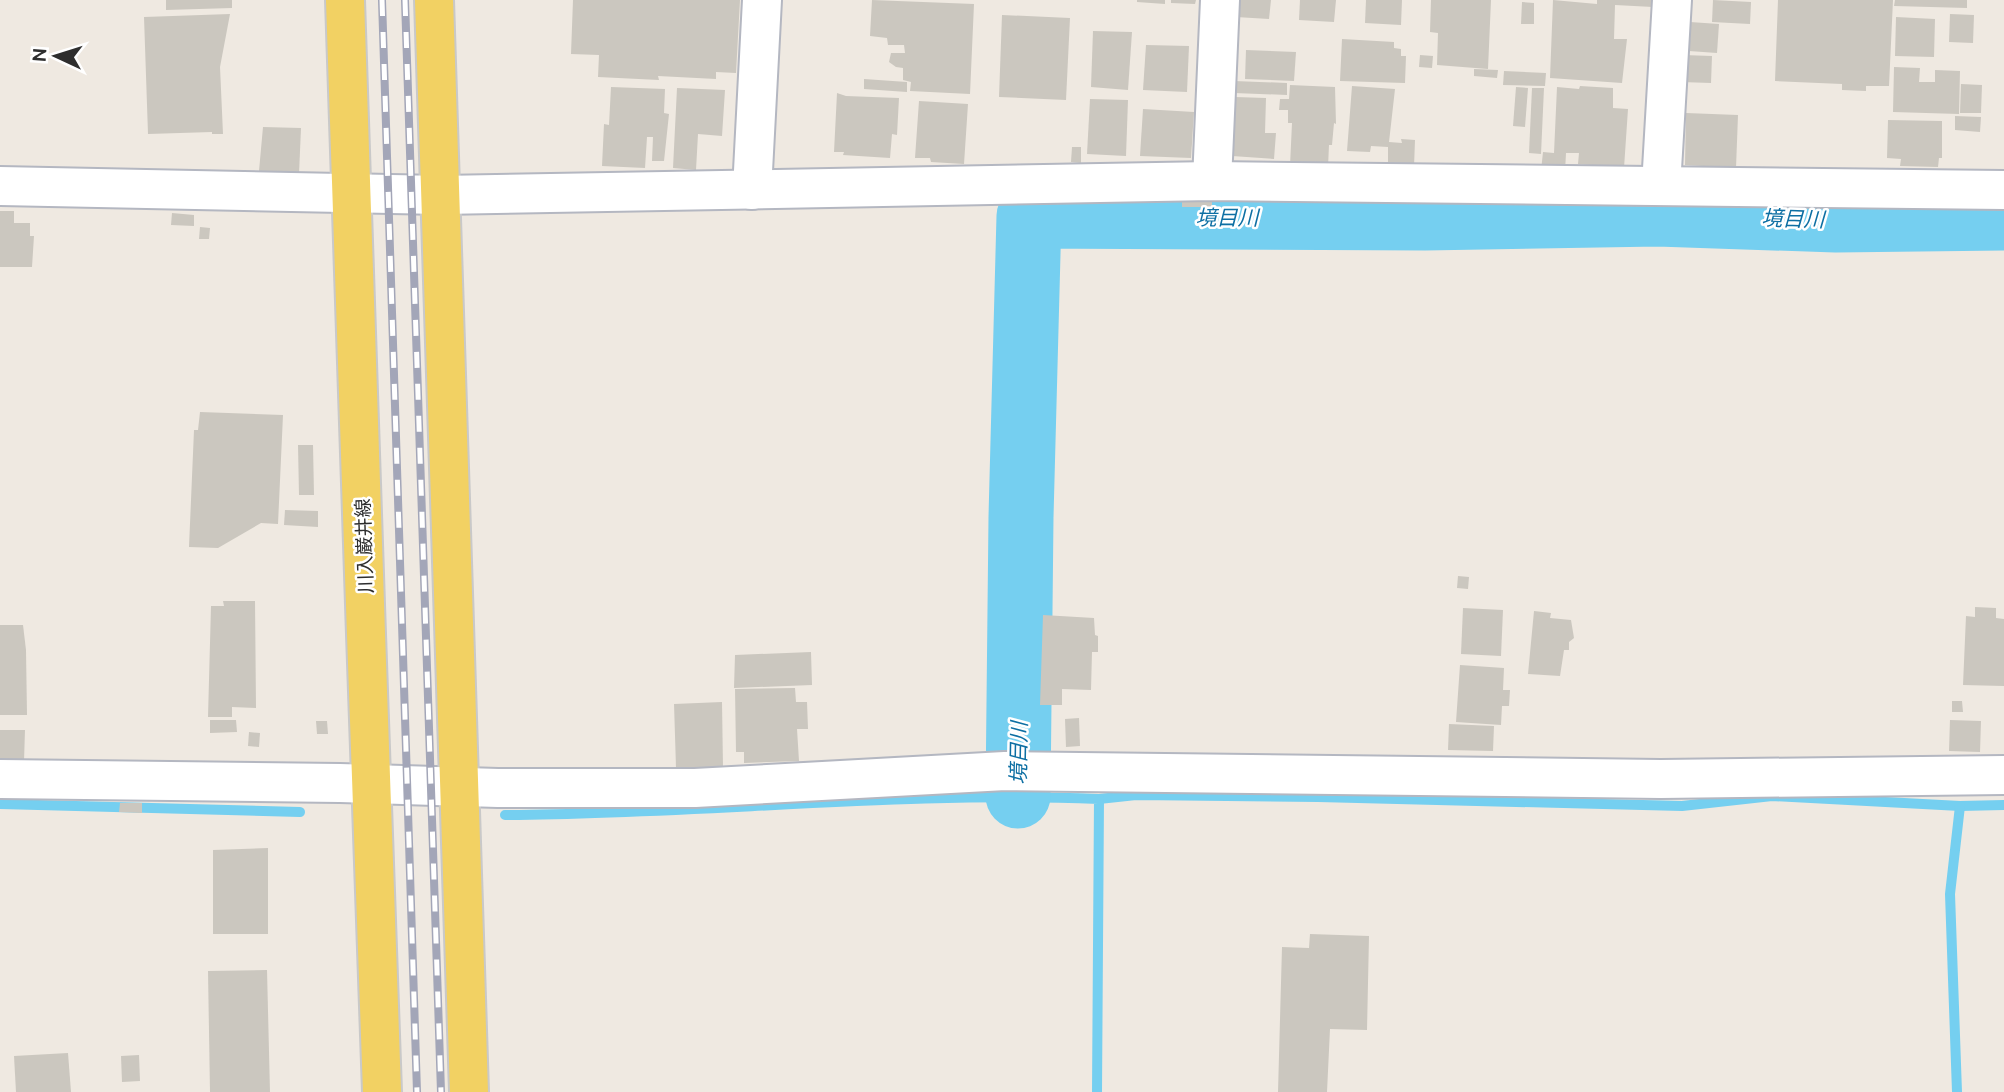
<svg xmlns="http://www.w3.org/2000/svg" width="2004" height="1092" viewBox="0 0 2004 1092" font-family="Ubuntu,'Noto Sans JP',sans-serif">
<rect width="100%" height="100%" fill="#efe9e1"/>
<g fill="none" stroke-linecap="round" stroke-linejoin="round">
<g stroke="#75cff0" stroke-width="10">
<polyline points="1099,799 1136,795 1318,797 1682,806 1772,796 1960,806 2004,805"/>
<polyline points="0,804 300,812"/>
<path d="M505,815C703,814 901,791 1099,799L1097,1092"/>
<polyline points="1957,1092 1950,894 1960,806"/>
</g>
<polyline stroke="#75cff0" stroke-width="65" points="1018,796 1021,517 1029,216 1425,218 1658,214 1836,220 2004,218"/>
</g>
<g fill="#cbc7bf">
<polygon points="166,0 232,0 232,8 166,10"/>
<polygon points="573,0 740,0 736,73 716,72 716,79 658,76 659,80 598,77 599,55 571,54"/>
<polygon points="872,0 974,4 970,94 910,91 911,82 903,80 903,68 896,67 889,62 891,53 905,53 904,45 888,45 887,38 870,36"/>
<polygon points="1137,0 1165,0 1165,4 1137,2"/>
<polygon points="1171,0 1196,0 1195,4 1171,3"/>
<polygon points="1237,0 1271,0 1269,19 1236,17"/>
<polygon points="1300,0 1336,0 1334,22 1299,20"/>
<polygon points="1366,0 1402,0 1401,25 1365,23"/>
<polygon points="1431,0 1491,0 1488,69 1437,65 1438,33 1430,32"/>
<polygon points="1553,0 1597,4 1597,0 1654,0 1653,7 1615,5 1614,39 1627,39 1622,83 1550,78"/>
<polygon points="1713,0 1751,2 1750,24 1712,22"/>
<polygon points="1778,0 1893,0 1889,86 1866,86 1866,91 1842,90 1842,84 1775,81"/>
<polygon points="1895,0 1967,0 1967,8 1894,6"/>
<polygon points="1522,2 1534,3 1534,24 1521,24"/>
<polygon points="230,14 220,67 223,134 212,134 212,132 148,134 144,17"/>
<polygon points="1950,14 1974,15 1973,43 1949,42"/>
<polygon points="1002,15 1070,18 1066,100 999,97"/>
<polygon points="1896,17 1935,19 1934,57 1895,56"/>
<polygon points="1690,22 1719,24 1717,53 1689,51"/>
<polygon points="1093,31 1132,32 1128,90 1091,87"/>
<polygon points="1342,39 1394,42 1394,48 1401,49 1401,56 1406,56 1405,83 1340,81"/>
<polygon points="1146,45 1189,46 1187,92 1143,90"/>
<polygon points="1246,50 1296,52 1294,81 1245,79"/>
<polygon points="1420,55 1433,56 1432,68 1419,67"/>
<polygon points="1683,55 1712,56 1711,83 1681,82"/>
<polygon points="1894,67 1920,68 1919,82 1935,82 1935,70 1960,71 1959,114 1893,112"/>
<polygon points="1474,69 1498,70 1497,78 1474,76"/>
<polygon points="1504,71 1546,73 1545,86 1503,85"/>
<polygon points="864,79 907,82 907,92 864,89"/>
<polygon points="1234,81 1287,83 1287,95 1234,93"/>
<polygon points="1961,84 1982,85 1981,113 1960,113"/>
<polygon points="1290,85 1335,87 1336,124 1334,123 1332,145 1329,145 1328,167 1290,166 1292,123 1288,123 1288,110 1279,110 1280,99 1289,99"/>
<polygon points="1352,86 1395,89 1389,142 1402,143 1401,139 1415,140 1414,167 1388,166 1388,147 1371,146 1370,152 1347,151"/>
<polygon points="1580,86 1613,88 1613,108 1628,109 1624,168 1578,164 1579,153 1566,153 1565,172 1541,171 1543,152 1554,153 1557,87 1579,89"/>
<polygon points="611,87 665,89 664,113 669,114 664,161 652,161 653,137 647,137 645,168 602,166 604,124 609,125"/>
<polygon points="1516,87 1528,88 1525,127 1513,126"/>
<polygon points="677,88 725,90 722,136 698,134 696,170 673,168"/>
<polygon points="1532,88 1544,88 1541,154 1529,153"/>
<polygon points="837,93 846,96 899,98 897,135 892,134 890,158 843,155 844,152 834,152"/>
<polygon points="1235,97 1266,98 1265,133 1276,133 1274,159 1232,156"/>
<polygon points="1090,99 1128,100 1126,156 1087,154"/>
<polygon points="919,101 968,104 964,164 931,162 930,158 915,158"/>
<polygon points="1143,109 1194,112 1191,158 1140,156"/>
<polygon points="1686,113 1738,115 1736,168 1685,165"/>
<polygon points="1955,116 1981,117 1980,132 1955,130"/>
<polygon points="1888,120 1942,121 1942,158 1939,158 1938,167 1900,166 1901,159 1887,158"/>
<polygon points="263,127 301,128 299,174 259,171"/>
<polygon points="1072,147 1081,147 1081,163 1071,162"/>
<polygon points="1182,199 1212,200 1212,207 1182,207"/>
<polygon points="0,211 14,211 14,223 30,223 30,236 34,236 32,267 0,267"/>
<polygon points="172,213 194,215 194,226 171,225"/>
<polygon points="200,227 210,228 209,239 199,239"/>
<polygon points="200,412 283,415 278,524 261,523 218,548 189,547 194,430 198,430"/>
<polygon points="298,445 313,445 314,495 299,495"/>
<polygon points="285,510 318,511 318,527 284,525"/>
<polygon points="1458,576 1469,577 1468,589 1457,588"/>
<polygon points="223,601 255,601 256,708 232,707 232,717 208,717 211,606 224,606"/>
<polygon points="1975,607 1996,608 1996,618 2004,619 2004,686 1963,685 1966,616 1975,617"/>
<polygon points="1463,608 1503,610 1501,656 1461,654"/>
<polygon points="1534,611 1551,613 1550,618 1571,620 1574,638 1569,642 1569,650 1564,650 1560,676 1528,674"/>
<polygon points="1043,615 1094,618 1095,635 1098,636 1098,652 1092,652 1091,690 1062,689 1062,705 1040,705"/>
<polygon points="0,625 23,625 26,650 27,715 0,715"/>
<polygon points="811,652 812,685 734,688 735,655"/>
<polygon points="1460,665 1504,668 1503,690 1510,690 1509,706 1502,706 1501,725 1456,722"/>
<polygon points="795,688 796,702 807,702 808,729 797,729 799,761 744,763 744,752 736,752 735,689"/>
<polygon points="1952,701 1962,701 1963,712 1952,712"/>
<polygon points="722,702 723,768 676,768 674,704"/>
<polygon points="1079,718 1080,746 1066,747 1065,719"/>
<polygon points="210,720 236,720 237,732 210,733"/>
<polygon points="1950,720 1981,721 1980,752 1949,751"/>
<polygon points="316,721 327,721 328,734 317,734"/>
<polygon points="1449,724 1494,726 1493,751 1448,750"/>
<polygon points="0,730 25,730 24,761 0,760"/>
<polygon points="249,732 260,733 259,747 248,746"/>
<polygon points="120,803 142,803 142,813 119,812"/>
<polygon points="268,848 268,934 213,934 213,850"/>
<polygon points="1310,934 1369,936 1367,1030 1330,1029 1327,1092 1278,1092 1282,947 1309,948"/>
<polygon points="267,970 270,1092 210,1092 208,971"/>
<polygon points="68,1053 71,1092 16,1092 14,1056"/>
<polygon points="139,1055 140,1081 122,1082 121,1056"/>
</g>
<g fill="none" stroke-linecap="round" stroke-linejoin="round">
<g stroke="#b4b7c1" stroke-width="42">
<g id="minor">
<polyline points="1212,181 1220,0"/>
<polyline points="0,186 441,195 1212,181 2004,190"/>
<polyline points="1661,186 1672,0"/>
<polyline points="752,190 762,0"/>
<polyline points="0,779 340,783 498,788 695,788 1005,771 1661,779 2004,775"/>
</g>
</g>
<g stroke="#c9c9c9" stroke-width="42">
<g id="major">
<path d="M345,0C354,364 371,728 382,1092"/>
<polyline points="434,0 469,1092"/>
</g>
</g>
<use href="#minor" stroke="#fff" stroke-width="38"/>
<use href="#major" stroke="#f2d163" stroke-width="38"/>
<g stroke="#a3a6b8" stroke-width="8">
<g id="rail">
<polyline points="382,0 417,1092"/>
<polyline points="405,0 441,1092"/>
</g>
</g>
<use href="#rail" stroke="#fff" stroke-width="5" stroke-dasharray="16" stroke-linecap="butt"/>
</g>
<g text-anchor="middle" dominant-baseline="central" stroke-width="5" stroke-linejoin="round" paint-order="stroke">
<g font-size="19" fill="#2e2e2e" stroke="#fff">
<text transform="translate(364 546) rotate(-92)">川入巌井線</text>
</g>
<g font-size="21" font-style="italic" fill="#0d6fa3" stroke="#fff">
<text x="1227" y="217">境目川</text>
<text transform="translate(1793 218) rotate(2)">境目川</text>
<text transform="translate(1018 753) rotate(-89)">境目川</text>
</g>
</g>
<g transform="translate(56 56) rotate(274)" stroke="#ffffff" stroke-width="5" paint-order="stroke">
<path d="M0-5L12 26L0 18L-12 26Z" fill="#2e2e2e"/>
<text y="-10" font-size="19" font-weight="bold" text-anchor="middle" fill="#2e2e2e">N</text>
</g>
</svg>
